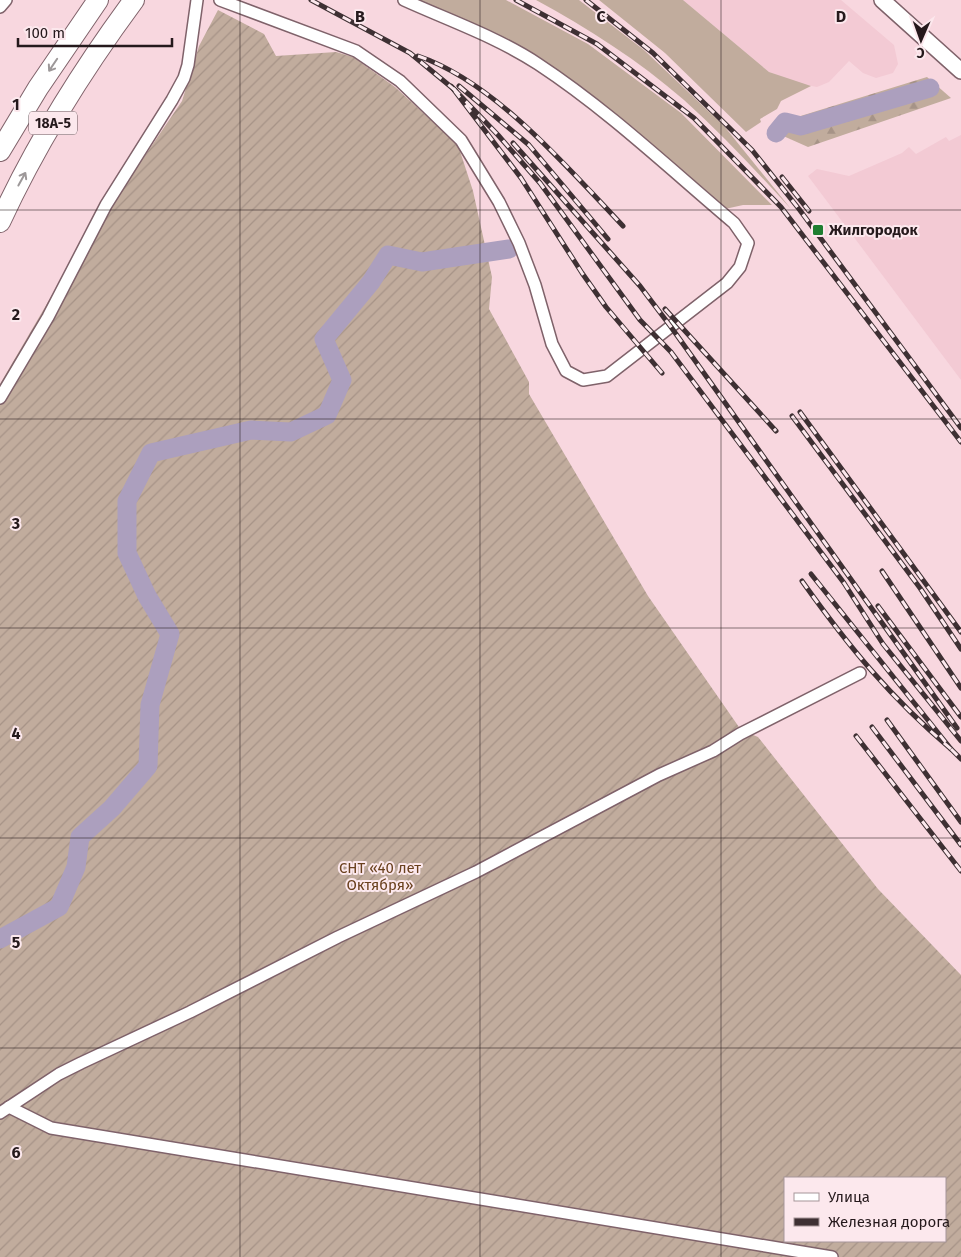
<svg xmlns="http://www.w3.org/2000/svg" width="961" height="1257" viewBox="0 0 961 1257" font-family="'Fira Sans',sans-serif">
<defs>
<pattern id="forest-firs" width="22" height="20" patternUnits="userSpaceOnUse" patternTransform="scale(1.25)"><rect width="22" height="20" fill="#c1ac9d"/><path d="M5 1l3.5 6h-7zM16 11l3.5 6h-7z" fill="#a69387"/></pattern>
<pattern id="garden-furrows" width="10" height="10" patternUnits="userSpaceOnUse" patternTransform="scale(1.25)"><rect width="10" height="10" fill="#c1ac9d"/><path d="M-1 1l2-2M0 10L10 0M9 11l2-2" fill="none" stroke="#a69387"/></pattern>
</defs>
<rect width="100%" height="100%" fill="#f8d7df"/>
<g fill="#f3cad4">
<polygon points="683,0 841,0 894,45 898,64 893,73 876,78 863,73 849,61 829,82 817,87 801,84 769,72"/>
<polygon points="961,135 961,380 808,176 817,169 849,176 902,153 909,147 916,154 946,137 949,141"/>
</g>
<g fill="#c1ac9d">
<polygon points="419,0 506,0 588,44 681,113 772,205 743,205 725,209 578,92 443,11"/>
<path d="M536,0H579L644,50L724,126L791,209C757,172 722,134 684,100C639,61 588,28 536,0Z"/>
<polygon points="599,0 683,0 769,72 811,86 781,101 777,109 760,119 761,122 746,132 665,53"/>
</g>
<polygon fill="url(#forest-firs)" points="927,77 951,98 808,147 781,135 794,118"/>
<path fill="url(#garden-furrows)" fill-rule="evenodd" d="M218,10L264,34L276,56L336,52L353,57L395,87L458,145L473,191L492,277L489,309L529,382V394L648,596L741,730L758,737L878,889L961,975V1257H0V384L62,278L182,101L199,46ZM785,1178H945V1241H785Z"/>
<g fill="none" stroke-linecap="round" stroke-linejoin="round">
<g stroke="#ac9fbe" stroke-width="19">
<polyline points="776,133 785,122 801,126 930,88"/>
<polyline points="0,939 59,907 76,867 80,837 112,808 148,766 150,705 170,634 147,596 127,553 127,501 151,453 251,430 291,432 327,415 342,380 324,339 371,282 388,255 422,262 509,249"/>
</g>
<g stroke="#7f626a" stroke-width="14">
<g id="street">
<path d="M220,0L356,51L400,81L461,140L499,202L519,243L535,285L552,344L566,371L583,380L607,376L727,283L740,267L748,243L734,223C670,169 608,110 538,64C497,37 448,20 404,0"/>
<polyline points="0,7 6,0"/>
<polyline points="0,398 48,317 106,205 172,100 184,78 188,65 197,0"/>
<polyline points="9,1107 51,1128 832,1257"/>
<polyline points="0,1113 59,1074 81,1063 190,1012 338,937 476,872 659,775 713,751 740,734 860,673"/>
</g>
</g>
<g stroke="#7f626a" stroke-width="18">
<polyline id="secondary" points="882,0 961,71"/>
</g>
<g stroke="#7f626a" stroke-width="22">
<g id="highway">
<polyline points="0,151 38,88 98,0"/>
<path d="M0,222C36,144 83,69 134,0"/>
</g>
</g>
<use href="#street" stroke="#fff" stroke-width="11"/>
<use href="#secondary" stroke="#fff" stroke-width="15"/>
<use href="#highway" stroke="#fff" stroke-width="20"/>
<g stroke="#3e3033" stroke-width="5">
<g id="rail">
<polyline points="311,0 410,53 456,91"/>
<polyline points="516,0 597,44 694,118 781,207 961,442"/>
<polyline points="586,0 653,53 752,150 799,209 961,428"/>
<path d="M418,56C495,82 568,168 623,226"/>
<polyline points="459,86 529,145 608,239"/>
<polyline points="513,143 640,286 671,327 957,728"/>
<polyline points="782,177 809,211"/>
<polyline points="665,309 776,431"/>
<polyline points="662,373 606,307 582,273 521,178 451,86 498,135 540,183 640,320 671,352 844,583 883,644 961,741"/>
<polyline points="800,412 961,632"/>
<polyline points="792,416 920,588 961,649"/>
<polyline points="882,571 961,688"/>
<path d="M802,581C849,647 890,697 951,749L811,574"/>
<polyline points="878,606 961,717"/>
<polyline points="887,720 961,822"/>
<polyline points="872,727 961,845"/>
<polyline points="856,736 961,871"/>
<polyline points="951,749 961,759"/>
</g>
</g>
<use href="#rail" stroke="#fce8ed" stroke-width="3" stroke-dasharray="9" stroke-linecap="butt"/>
</g>
<defs><path id="oneway-shaft" d="M-6 0H5M1.5-3L5.5 0L1.5 3" fill="none" stroke-width="1.6" stroke-linecap="round" stroke-linejoin="round" transform="scale(1.25)"/></defs>
<g stroke="#9d9899">
<use href="#oneway-shaft" transform="translate(53 65) rotate(124)"/>
<use href="#oneway-shaft" transform="translate(22 179) rotate(-61)"/>
</g>
<path fill="none" stroke="#25191c" stroke-width="1" stroke-opacity="0.55" d="M240,0V1257M480,0V1257M721,0V1257M0,210H961M0,419H961M0,628H961M0,838H961M0,1048H961"/>
<rect fill="#1e7e30" stroke="#fce8ed" stroke-width="2" x="812" y="224" width="12" height="12" rx="2.5"/>
<g text-anchor="middle" dominant-baseline="central" stroke-width="4" stroke-linejoin="round" paint-order="stroke">
<rect fill="#fce8ed" stroke="#66575b" stroke-width="1" x="29" y="111.5" width="48" height="23" rx="4"/>
<g font-size="14" font-weight="bold" fill="#25191c">
<text x="53" y="123">18А-5</text>
</g>
<g font-size="15" font-weight="bold" fill="#25191c" stroke="#fce8ed" text-anchor="start">
<text x="829" y="230">Жилгородок</text>
</g>
<g font-size="15" fill="#6a411e" stroke="#fce8ed">
<text x="380" y="868">СНТ «40 лет<tspan x="380" dy="17">Октября»</tspan></text>
</g>
</g>
<g font-size="16" text-anchor="middle" font-weight="bold" fill="#25191c" stroke="#fce8ed" stroke-width="4" stroke-linejoin="round" paint-order="stroke">
<text x="360" y="22">B</text>
<text x="601" y="22">C</text>
<text x="841" y="22">D</text>
<text x="16" y="110">1</text>
<text x="16" y="320">2</text>
<text x="16" y="529">3</text>
<text x="16" y="739">4</text>
<text x="16" y="948">5</text>
<text x="16" y="1158">6</text>
</g>
<rect x="784" y="1177" width="162" height="65" fill="#fce8ed" stroke="#a69599"/>
<rect x="794" y="1193" width="25" height="8" fill="#ffffff" stroke="#a69599"/>
<text x="828" y="1202" font-size="15" fill="#25191c">Улица</text>
<rect x="794" y="1218" width="25" height="8" fill="#3e3033" stroke="#a69599"/>
<text x="828" y="1227" font-size="15" fill="#25191c">Железная дорога</text>
<g transform="translate(921 40) rotate(182)" stroke="#fce8ed" stroke-width="4" paint-order="stroke">
<path d="M0-4L9 19L0 12L-9 19Z" fill="#25191c"/>
<text y="-8" font-size="14" font-weight="bold" text-anchor="middle" fill="#25191c">С</text>
</g>
<path d="M18 38v8h154v-8" fill="none" stroke="#25191c" stroke-width="2.5"/>
<text x="25" y="38" font-size="15" fill="#25191c" stroke="#fce8ed" stroke-width="4" paint-order="stroke">100 m</text>
</svg>
